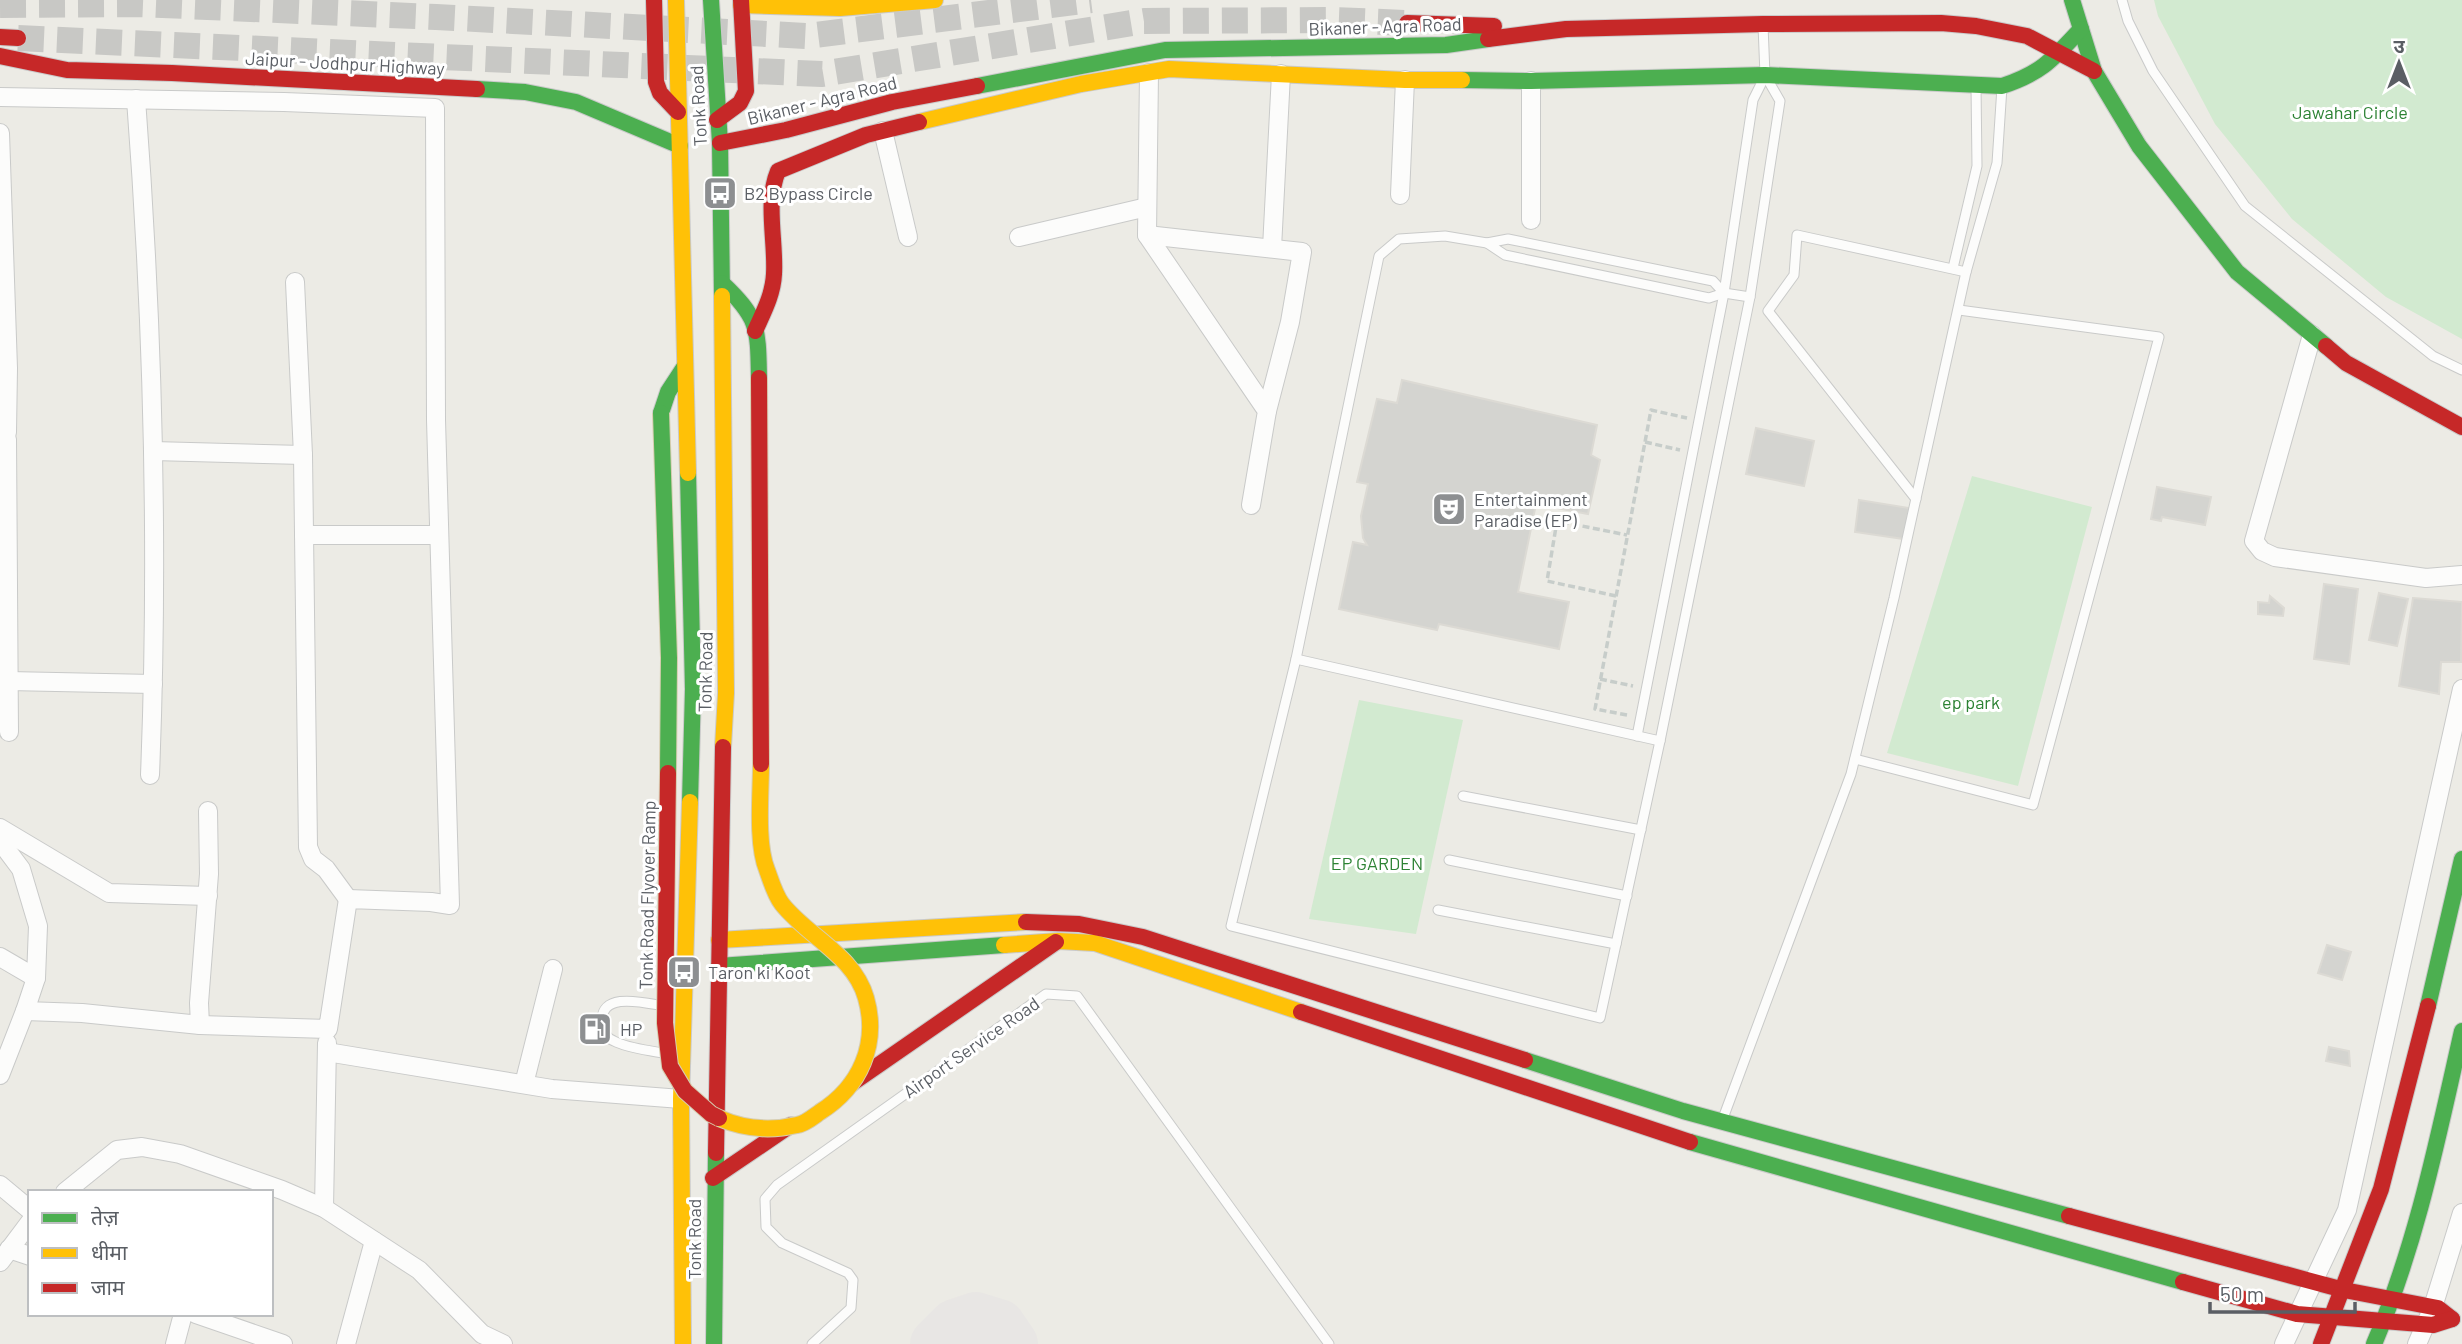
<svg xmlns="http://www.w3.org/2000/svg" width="2462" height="1344" viewBox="0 0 2462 1344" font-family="Barlow,'Noto Sans Devanagari',sans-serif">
<rect width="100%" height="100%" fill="#ecebe5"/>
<g fill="#d2ead0">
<polygon points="2154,0 2462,0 2462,339 2386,297 2292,219 2215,124 2158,16"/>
<polygon points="1972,476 2092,507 2018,786 1887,753"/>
<polygon points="1359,700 1463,720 1416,934 1309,919"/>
</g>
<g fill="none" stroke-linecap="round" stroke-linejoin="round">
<polyline stroke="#e8e6e4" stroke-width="52" points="936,1344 955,1325 976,1318 999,1325 1012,1344"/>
</g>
<g fill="#d4d4d0" stroke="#dcdad4" stroke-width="2">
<polygon points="1402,380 1597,425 1591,455 1600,460 1588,514 1536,504 1518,592 1569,602 1559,649 1439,624 1437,630 1339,609 1353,542 1367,545 1363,538 1361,516 1368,484 1357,482 1377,399 1397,403"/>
<polygon points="1756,428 1814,441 1804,486 1746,474"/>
<polygon points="2157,487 2211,497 2205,525 2162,517 2161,521 2151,519"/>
<polygon points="1859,500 1909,508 1904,539 1855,532"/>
<polygon points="2324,584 2358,589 2349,664 2314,659"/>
<polygon points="2379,593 2408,599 2397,646 2369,640"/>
<polygon points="2270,596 2284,608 2283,616 2258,614 2258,602 2269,603"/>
<polygon points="2413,598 2462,602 2461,662 2441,662 2439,694 2399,686"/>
<polygon points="2327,945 2351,952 2342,980 2318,973"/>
<polygon points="2329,1047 2349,1051 2350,1066 2326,1061"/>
</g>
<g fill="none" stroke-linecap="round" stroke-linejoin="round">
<g stroke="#c8c8c5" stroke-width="26" stroke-dasharray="26 13" stroke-linecap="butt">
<polyline points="0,5 139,4 436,17 807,36 1091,0"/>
<polyline points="18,38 822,74 1144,21 1332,20 1407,23"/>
</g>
<g stroke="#c9cac9" stroke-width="11">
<g id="lane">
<polyline points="2122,0 2128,21 2153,71 2245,206 2433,356 2462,370"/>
<polyline points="1487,243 1445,236 1399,239 1379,256 1296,659 1231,926 1600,1018 1660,741 1750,297 1780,101 1765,75 1763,25"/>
<polyline points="1953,268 1977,166 1976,86"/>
<polyline points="1724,293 1713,281 1508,239 1487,243 1505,255 1709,298 1724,293 1750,297"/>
<polyline points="1916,499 1768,311 1794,275 1797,235 1966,272"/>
<polyline points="1296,659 1660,741"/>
<polyline points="1637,736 1724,293 1753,100 1765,76"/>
<polyline points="1855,759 2033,805 2159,337 1959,310"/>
<polyline points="1463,796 1641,830"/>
<polyline points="1449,860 1627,896"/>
<polyline points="1438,910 1616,944"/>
<path d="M664,1006C645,1003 599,990 602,1024C603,1032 606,1038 614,1041C629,1049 650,1050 667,1054"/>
<polyline points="1722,1121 1851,774 1894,598 1966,272 1997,163 2002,87"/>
<polyline points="812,1344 851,1308 853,1280 848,1273 782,1243 766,1227 765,1199 777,1185 1046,994 1077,996 1329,1344"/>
</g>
</g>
<g stroke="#c9cac9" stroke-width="20">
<g id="street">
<polyline points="1149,73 1147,235 1267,411 1251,505"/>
<polyline points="0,97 284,102 435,108 436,420 450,905 431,902 348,899 328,1029 200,1025"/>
<path d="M136,99C153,324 159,549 150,775"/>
<polyline points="883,131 908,237"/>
<polyline points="0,133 8,368 7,432 0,450"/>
<polyline points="1400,195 1405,80"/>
<polyline points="1531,220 1531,81"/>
<polyline points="1147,235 1302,252 1290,322 1267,411"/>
<polyline points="1019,237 1147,207"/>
<polyline points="1272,248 1281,74"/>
<polyline points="295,282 303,455 308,847 313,859 326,869 348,899"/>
<polyline points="2312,335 2254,541 2262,551 2275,557 2426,578 2462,575"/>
<polyline points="7,439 9,732"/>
<polyline points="153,451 303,455"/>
<polyline points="304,535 439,535"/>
<polyline points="8,681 153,684"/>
<polyline points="0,828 109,893 208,896"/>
<polyline points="0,841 21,869 38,926 36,978 0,957"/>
<polyline points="36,978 25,1011 82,1013 200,1025 199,1003 209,874 208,811"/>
<polyline points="327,1052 552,1089 681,1099"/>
<polyline points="0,1075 25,1011"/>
<polyline points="524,1084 553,969"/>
<polyline points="0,1185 30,1210"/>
<polyline points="65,1192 117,1150 142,1147 180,1154 282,1190 324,1208 419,1270 482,1334 503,1344"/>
<polyline points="324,1208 327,1043"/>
<polyline points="9,1249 30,1256"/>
<polyline points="0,1262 30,1222"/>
<polyline points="196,1314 283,1344"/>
<polyline points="175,1344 183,1314"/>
<polyline points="346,1344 374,1241"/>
<polyline points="2284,1344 2347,1210 2462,689"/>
<polyline points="2417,1344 2433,1307 2462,1213"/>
</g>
</g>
<g stroke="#cacaca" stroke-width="18">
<g id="fast">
<polyline points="711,0 720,143 722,296"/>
<polyline points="2072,0 2094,71 2139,146 2237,272 2326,346"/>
<path d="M1462,80L1531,81L1765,75L2002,86C2042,73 2053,59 2081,29"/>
<polyline points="977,86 1165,50 1446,45 1488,39"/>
<polyline points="477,89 525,92 576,102 680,146"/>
<path d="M722,283C759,318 758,328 759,378"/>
<polyline points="661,413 668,392 685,366"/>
<polyline points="688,473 693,689 690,802"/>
<polyline points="719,966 1004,945"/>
<polyline points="2428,1006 2462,859"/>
<polyline points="1525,1060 1683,1111 2069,1216"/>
<polyline points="1690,1142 2183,1282"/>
<polyline points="714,1344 716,1153"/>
<path d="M2374,1344C2417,1243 2438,1137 2462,1031"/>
</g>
</g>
<g stroke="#cacaca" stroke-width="18">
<g id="slow">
<polyline points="676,0 688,473"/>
<polyline points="741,5 840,8 935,0"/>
<polyline points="919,122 1081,84 1169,69 1405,80 1462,80"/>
<polyline points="722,296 726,693 723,747"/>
<polyline points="719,940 1026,922"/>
<polyline points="1004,945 1058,941 1095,943 1301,1012"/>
<polyline points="683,1344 681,1099 690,802"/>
</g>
</g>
<g stroke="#cacaca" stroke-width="18">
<g id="jam">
<polyline points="654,0 656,82 660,93 678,112"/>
<polyline points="1407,23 1494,26"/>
<polyline points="0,37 18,38"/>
<polyline points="1488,39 1566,29 1763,24 1941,23 1976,26 2027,36 2094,71"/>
<polyline points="0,56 67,70 172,73 477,89"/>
<polyline points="717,120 740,103 746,91 741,0"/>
<polyline points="720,143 786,130 892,102 977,86"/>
<path d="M755,331C763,313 773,295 774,274C776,241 765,202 778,171L866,135L919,122"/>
<polyline points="2326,346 2346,363 2462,427"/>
<polyline points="1026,922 1079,924 1143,937 1525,1060"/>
<polyline points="1301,1012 1690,1142"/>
<polyline points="851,1084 1056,942"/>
<polyline points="716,1153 723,747"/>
<polyline points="713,1178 791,1125"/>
<polyline points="2069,1216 2344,1290 2438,1308 2452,1319"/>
<polyline points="2183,1282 2297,1314 2433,1325 2452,1319"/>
<polyline points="2321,1344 2381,1189 2428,1006"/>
</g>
</g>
<g stroke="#c7cdca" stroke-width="3.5" stroke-dasharray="7 3.5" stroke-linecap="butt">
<polyline points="1645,442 1680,450"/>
<polyline points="1616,596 1547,581 1557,521 1627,535"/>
<polyline points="1600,679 1633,686"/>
<polyline points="1627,715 1595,709 1651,410 1687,418"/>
</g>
<use href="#lane" stroke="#fcfcfb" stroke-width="9"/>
<use href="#street" stroke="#fcfcfb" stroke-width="18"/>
<use href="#fast" stroke="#4caf50" stroke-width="16"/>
<use href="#slow" stroke="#ffc107" stroke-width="16"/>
<use href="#jam" stroke="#c62828" stroke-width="16"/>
<g stroke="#d6cdb0" stroke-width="18" stroke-linecap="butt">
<polyline id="fast-bridge" points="661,413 669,658 668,773"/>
</g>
<g stroke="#d6cdb0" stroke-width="18" stroke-linecap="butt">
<path id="slow-bridge" d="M719,1118C744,1129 771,1131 797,1125C805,1124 813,1117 820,1112C860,1087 879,1044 866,998C854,955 808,937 782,904C775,895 771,881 767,870C756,844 761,793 761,764"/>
</g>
<g stroke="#d6cdb0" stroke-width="18" stroke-linecap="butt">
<g id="jam-bridge">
<polyline points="759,378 761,764"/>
<polyline points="668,773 665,1023 670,1066 685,1091 711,1114 719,1118"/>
</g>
</g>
<use href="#fast-bridge" stroke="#4caf50" stroke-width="16"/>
<use href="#slow-bridge" stroke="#ffc107" stroke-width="16"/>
<use href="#jam-bridge" stroke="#c62828" stroke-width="16"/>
</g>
<defs>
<g id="bus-square" transform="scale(1.75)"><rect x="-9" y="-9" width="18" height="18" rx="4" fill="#8d8f91" stroke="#fff"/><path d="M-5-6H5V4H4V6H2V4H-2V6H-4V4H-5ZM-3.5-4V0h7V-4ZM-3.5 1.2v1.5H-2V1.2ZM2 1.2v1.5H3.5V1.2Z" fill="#fff"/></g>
<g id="theatre-square" transform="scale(1.75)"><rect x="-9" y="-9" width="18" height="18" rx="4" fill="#8d8f91" stroke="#fff"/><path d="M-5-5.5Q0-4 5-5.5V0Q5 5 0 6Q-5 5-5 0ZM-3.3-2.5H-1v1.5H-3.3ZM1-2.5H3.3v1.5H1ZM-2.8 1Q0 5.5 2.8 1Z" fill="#fff"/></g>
<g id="fuel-square" transform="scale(1.75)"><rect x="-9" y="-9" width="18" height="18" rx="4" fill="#8d8f91" stroke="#fff"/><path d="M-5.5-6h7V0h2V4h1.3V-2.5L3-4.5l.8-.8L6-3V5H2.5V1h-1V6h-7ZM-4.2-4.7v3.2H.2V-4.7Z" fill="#fff"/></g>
</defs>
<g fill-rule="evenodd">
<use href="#bus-square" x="720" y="193"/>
<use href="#theatre-square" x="1449" y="509"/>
<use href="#bus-square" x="684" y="972"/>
<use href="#fuel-square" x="595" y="1029"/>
</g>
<g text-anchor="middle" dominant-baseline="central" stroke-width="6" stroke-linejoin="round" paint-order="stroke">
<g font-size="18" fill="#5a5e64" stroke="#fff">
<text transform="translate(1385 26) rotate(-2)">Bikaner - Agra Road</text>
<text transform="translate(345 63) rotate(3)">Jaipur - Jodhpur Highway</text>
<text transform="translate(822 100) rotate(-14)">Bikaner - Agra Road</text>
<text transform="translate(698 106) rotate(-93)">Tonk Road</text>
<text transform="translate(705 672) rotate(-89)">Tonk Road</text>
<text transform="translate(647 895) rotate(-89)">Tonk Road Flyover Ramp</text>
<text transform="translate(971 1047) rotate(-35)">Airport Service Road</text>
<text transform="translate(694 1239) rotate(-90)">Tonk Road</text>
</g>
<g font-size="18" fill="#2c8233" stroke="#fff">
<text x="2350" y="112">Jawahar Circle</text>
<text x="1971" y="702">ep park</text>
<text x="1377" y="863">EP GARDEN</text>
</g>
<g font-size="18" fill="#5a5e64" stroke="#fff" text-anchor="start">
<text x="744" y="193">B2 Bypass Circle</text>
<text x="1474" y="499">Entertainment<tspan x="1474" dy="21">Paradise (EP)</tspan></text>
<text x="708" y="972">Taron ki Koot</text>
<text x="620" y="1029">HP</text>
</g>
</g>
<rect x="28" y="1190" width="245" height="126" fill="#ffffff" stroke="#bdbfc1" stroke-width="2"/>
<rect x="42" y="1213" width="35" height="10" fill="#4caf50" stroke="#bdbfc1" stroke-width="2"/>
<text x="91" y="1225" font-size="21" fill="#5a5e64">तेज़</text>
<rect x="42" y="1248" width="35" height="10" fill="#ffc107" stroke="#bdbfc1" stroke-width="2"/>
<text x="91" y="1260" font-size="21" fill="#5a5e64">धीमा</text>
<rect x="42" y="1283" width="35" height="10" fill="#c62828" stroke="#bdbfc1" stroke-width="2"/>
<text x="91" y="1295" font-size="21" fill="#5a5e64">जाम</text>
<g transform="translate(2399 63)" stroke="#ffffff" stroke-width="5" paint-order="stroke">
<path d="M0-5L12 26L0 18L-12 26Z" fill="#5a5e64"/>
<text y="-10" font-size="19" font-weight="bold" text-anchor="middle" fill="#5a5e64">उ</text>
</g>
<path d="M2210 1302v10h145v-10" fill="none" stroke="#5a5e64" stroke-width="3.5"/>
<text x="2220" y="1302" font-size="21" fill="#5a5e64" stroke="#ffffff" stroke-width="5" paint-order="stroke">50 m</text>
</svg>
